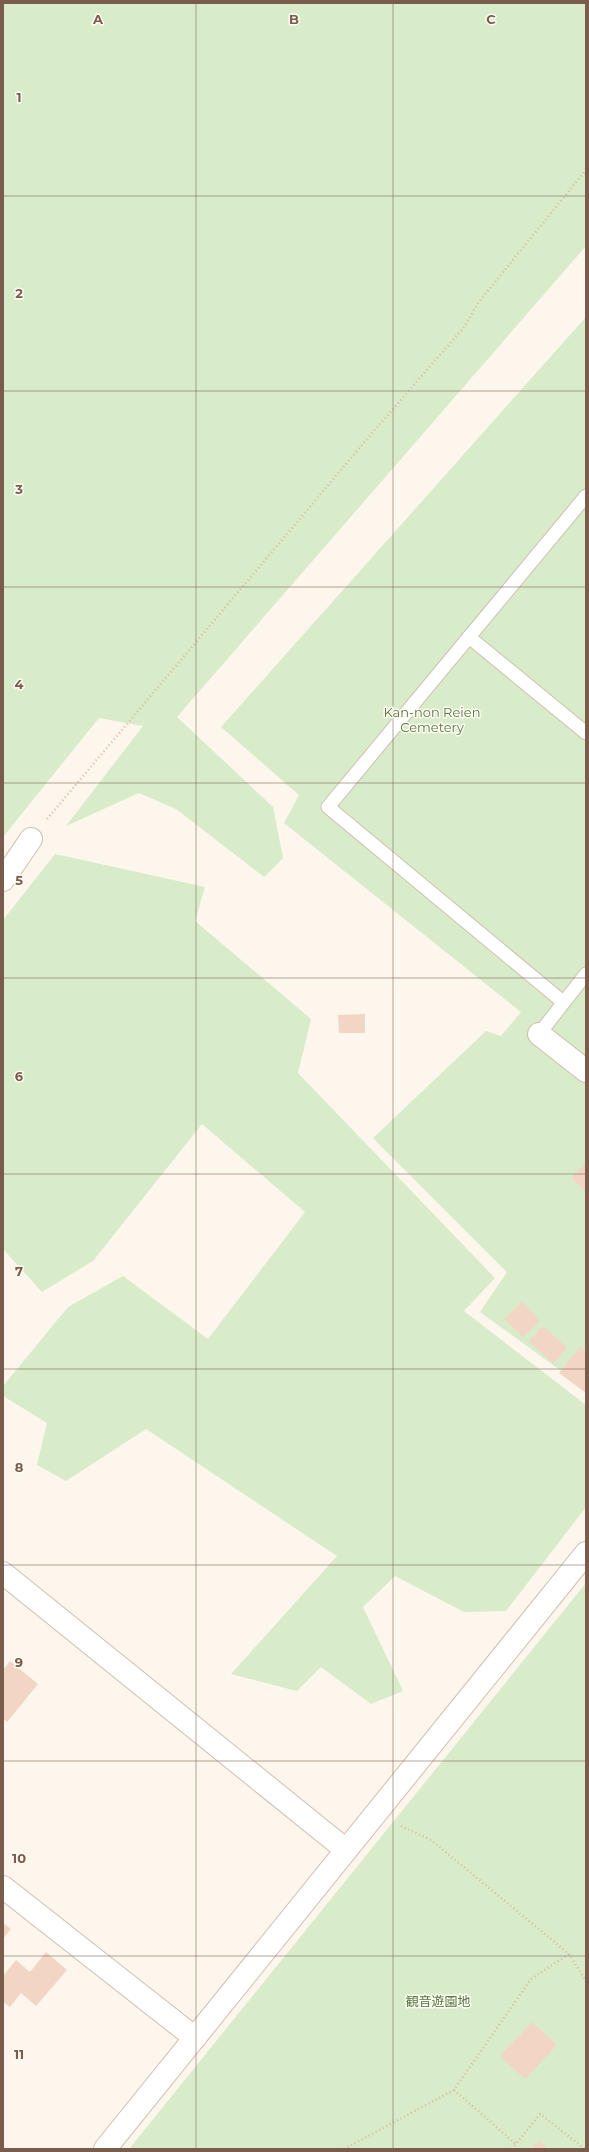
<svg xmlns="http://www.w3.org/2000/svg" width="589" height="2152" viewBox="0 0 589 2152" font-family="Montserrat,'Noto Sans JP',sans-serif">
<rect width="100%" height="100%" fill="#fdf6ec"/>
<g fill="#d8ecc9">
<polygon points="3,3 586,3 586,246 177,717 273,807 283,858 264,877 176,809 139,793 66,826 143,726 99,718 3,837"/>
<polygon points="586,317 586,1389 480,1312 507,1272 373,1138 486,1031 501,1036 521,1012 284,823 299,795 221,727"/>
<polygon points="55,854 205,887 195,921 311,1019 298,1073 495,1278 464,1311 586,1405 586,1507 506,1611 464,1612 395,1576 363,1607 403,1691 371,1704 321,1667 297,1691 231,1674 337,1556 146,1429 66,1481 37,1465 47,1423 3,1396 3,1386 68,1307 123,1276 208,1339 305,1212 202,1124 93,1261 42,1292 3,1249 3,920"/>
<polygon points="586,1583 586,2149 129,2149"/>
</g>
<g fill="#f3d5c3">
<polygon points="365,1014 365,1033 339,1033 338,1015"/>
<polygon points="586,1162 586,1190 585,1191 571,1178"/>
<polygon points="522,1302 540,1320 523,1337 504,1319"/>
<polygon points="543,1326 567,1348 553,1363 529,1341"/>
<polygon points="580,1347 586,1351 586,1393 559,1373"/>
<polygon points="10,1661 38,1684 7,1722 3,1718 3,1670"/>
<polygon points="3,1923 11,1929 3,1939"/>
<polygon points="46,1952 67,1970 36,2006 21,1993 10,2007 3,2002 3,1976 16,1960 30,1972"/>
<polygon points="532,2022 557,2045 525,2079 500,2056"/>
<polygon points="539,2141 548,2149 532,2149"/>
</g>
<g fill="none" stroke-linecap="round" stroke-linejoin="round">
<g stroke="#d1beb0" stroke-width="15">
<g id="lane">
<polyline points="469,637 586,733"/>
<polyline points="563,1002 328,807 586,496"/>
<polyline points="539,1034 586,974"/>
</g>
</g>
<g stroke="#d1beb0" stroke-width="24">
<g id="street">
<polyline points="3,880 31,839"/>
<polyline points="539,1034 586,1071"/>
<polyline points="3,1573 346,1850"/>
<polyline points="3,1887 195,2038"/>
<polyline points="105,2149 586,1553"/>
</g>
</g>
<g stroke="#d9b8a5" stroke-width="2.5" stroke-dasharray="1 3" stroke-linecap="butt">
<polyline points="47,819 367,439 465,326 478,303 586,170"/>
<polyline points="401,1826 431,1840 569,1954 586,1981"/>
<polyline points="454,2090 516,2144"/>
<polyline points="344,2149 454,2090 531,1979 569,1954"/>
<polyline points="512,2149 540,2114 585,2149"/>
</g>
<use href="#lane" stroke="#fff" stroke-width="13"/>
<use href="#street" stroke="#fff" stroke-width="22"/>
</g>
<path fill="none" stroke="#7a5c4d" stroke-width="1" stroke-opacity="0.55" d="M196,3V2149M393,3V2149M3,196H586M3,391H586M3,587H586M3,783H586M3,978H586M3,1174H586M3,1369H586M3,1565H586M3,1761H586M3,1956H586"/>
<g text-anchor="middle" dominant-baseline="central" stroke-width="3" stroke-linejoin="round" paint-order="stroke">
<g font-size="13" fill="#537a41" stroke="#fffaf3">
<text x="432" y="712">Kan-non Reien<tspan x="432" dy="15">Cemetery</tspan></text>
<text x="438" y="2001">観音遊園地</text>
</g>
</g>
<g font-size="13" text-anchor="middle" font-weight="bold" fill="#7a5c4d" stroke="#fffaf3" stroke-width="3" stroke-linejoin="round" paint-order="stroke">
<text x="98" y="24">A</text>
<text x="294" y="24">B</text>
<text x="491" y="24">C</text>
<text x="19" y="102">1</text>
<text x="19" y="298">2</text>
<text x="19" y="494">3</text>
<text x="19" y="689">4</text>
<text x="19" y="885">5</text>
<text x="19" y="1081">6</text>
<text x="19" y="1276">7</text>
<text x="19" y="1472">8</text>
<text x="19" y="1667">9</text>
<text x="19" y="1863">10</text>
<text x="19" y="2059">11</text>
</g>
<rect width="589" height="2152" fill="none" stroke="#7a5c4d" stroke-width="8"/>
</svg>
